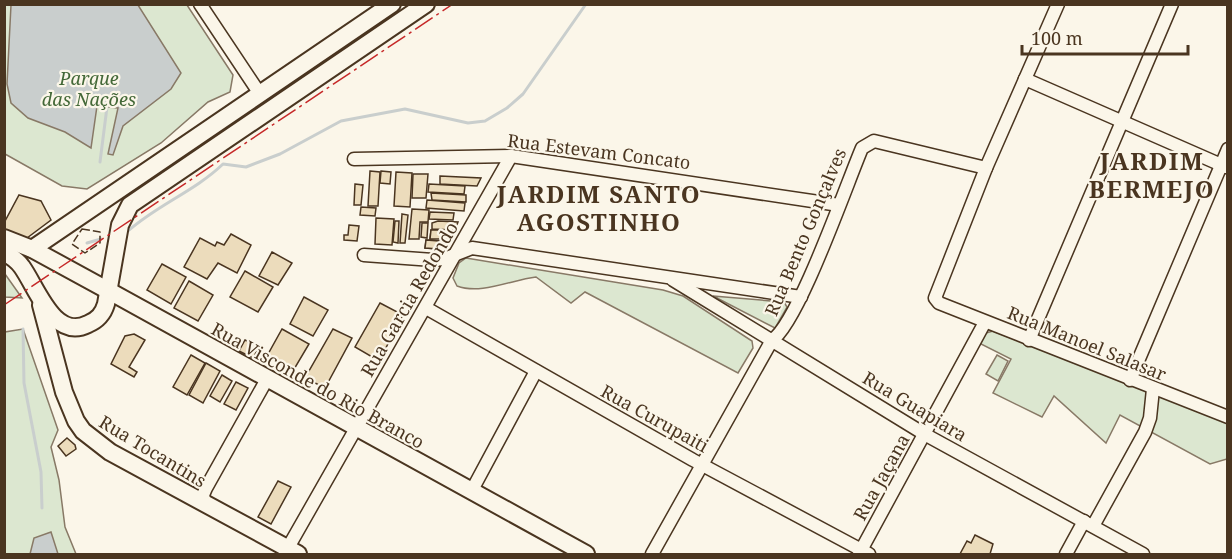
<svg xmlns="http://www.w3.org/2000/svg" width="1232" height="559" viewBox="0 0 1232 559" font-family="'Noto Serif',serif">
<rect width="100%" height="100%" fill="#fbf6e9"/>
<g fill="#dce7d0" stroke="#887966" stroke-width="1.5">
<polygon points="5,5 187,5 233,75 230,92 208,102 161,143 87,189 62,186 5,154"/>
<path d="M466,258L663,290L683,296L752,341L753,348L738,373L585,292L571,303L536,277C511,280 481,295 457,286L453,278L459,263Z"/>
<polygon points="5,274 22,298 5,297"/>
<polygon points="713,296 784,302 787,307 775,328"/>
<polygon points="23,329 58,430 51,447 59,480 65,527 76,554 5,554 5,332"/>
<polygon points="993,331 1227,421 1227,459 1210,464 1120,415 1106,443 1054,396 1042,417 993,393 1011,359 979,343 986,333"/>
<polygon points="997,355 1008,361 998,381 986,374"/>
</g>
<g fill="#c9cecd" stroke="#887966" stroke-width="1.5">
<polygon points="11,5 138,5 181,73 171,89 123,126 113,155 108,154 118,108 97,106 91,148 65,132 28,118 11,103 7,84"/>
<polygon points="51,532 58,554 30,554 34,538"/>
</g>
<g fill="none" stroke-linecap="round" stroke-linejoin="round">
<g stroke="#c9cecd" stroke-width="3">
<polyline points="100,162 107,107"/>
<path d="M128,231C157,205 195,191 223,164L246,167L280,154L341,121L405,109L468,123L485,121L507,108L523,94L586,4"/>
<polyline points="87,243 101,239"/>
<polyline points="23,329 24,383 41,472 42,508"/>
</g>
</g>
<g fill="#ecdcbc" stroke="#4a3520" stroke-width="1.5">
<polygon points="370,171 380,172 378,206 368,206"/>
<polygon points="381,171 391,172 390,184 380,183"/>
<polygon points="396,172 412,173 410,207 394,206"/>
<polygon points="413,174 428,174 426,198 412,198"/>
<polygon points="440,176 481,178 477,186 440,184"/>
<polygon points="355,184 363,185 361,205 354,205"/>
<polygon points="429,184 465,186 464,194 428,192"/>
<polygon points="431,193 466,195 466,202 432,200"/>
<polygon points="19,195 41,201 51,220 27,238 4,231 4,223"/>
<polygon points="427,200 465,203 464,211 426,208"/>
<polygon points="361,207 376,208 375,216 360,215"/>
<polygon points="412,209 429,210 428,222 420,222 419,239 409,239"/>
<polygon points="430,212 454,213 453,220 429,219"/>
<polygon points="402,214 408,215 405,243 400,243"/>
<polygon points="376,218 394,219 392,245 375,244"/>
<polygon points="395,221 399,221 398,243 393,242"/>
<polygon points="438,221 458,222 455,230 432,229 432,223"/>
<polygon points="422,223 428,223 427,238 421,237"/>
<polygon points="349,225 359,226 357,241 344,240 344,235 348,235"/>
<polygon points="431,230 445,230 455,231 452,237 430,239"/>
<polygon points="431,230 445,230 444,239 430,239"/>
<polygon points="231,234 251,245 237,273 218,263 207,279 184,267 200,238 215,246 217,242 224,245"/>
<polygon points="426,240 439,241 445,241 439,249 425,248"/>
<polygon points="426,240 439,241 439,249 425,248"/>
<polygon points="272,252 292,263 278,285 259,276"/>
<polygon points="162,264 186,277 171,304 147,290"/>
<polygon points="245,271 273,287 258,312 230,297"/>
<polygon points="189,281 213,295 198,321 174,308"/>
<polygon points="304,297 328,310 313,336 290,324"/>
<polygon points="380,303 403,315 379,361 355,347"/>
<polygon points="282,329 309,344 293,371 267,356"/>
<polygon points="333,329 352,338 325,388 305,378"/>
<polygon points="134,334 145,340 129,367 137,372 134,377 111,364 125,336"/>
<polygon points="245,340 259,347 253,358 239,351"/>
<polygon points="191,355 205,363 187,395 173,387"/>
<polygon points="206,363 220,371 203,403 189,395"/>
<polygon points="222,375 232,381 220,402 210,396"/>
<polygon points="236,382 248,388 236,410 224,404"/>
<polygon points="67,438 75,445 76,449 66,456 58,446"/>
<polygon points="278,481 291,487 271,524 258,517"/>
<polygon points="975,535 993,544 990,554 960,554 967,541 971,543"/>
</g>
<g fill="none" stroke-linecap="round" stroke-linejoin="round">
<g stroke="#4a3520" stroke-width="15">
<g id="minor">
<polyline points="200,4 260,94"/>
<polyline points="1058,4 986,168 935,298 939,303 1228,417"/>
<polyline points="1025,79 1226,167"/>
<polyline points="354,159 511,156 839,205"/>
<polyline points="364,255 433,260 444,259 472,248 801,297"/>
<polyline points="673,280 926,435 1143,554"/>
<polyline points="426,308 693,460 869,554"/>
<polyline points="1029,340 1172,4"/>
<polyline points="1130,380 1228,149"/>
<polyline points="471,492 536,371"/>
<polyline points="205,505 203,495 206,488 267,379"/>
<polyline points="1093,526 1145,432 1150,418 1153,389"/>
<polyline points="285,553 511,156"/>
<path d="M652,554L772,340C798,324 847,183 862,148L874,141L986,168"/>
<polyline points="859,554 985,322"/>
<polyline points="1066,554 1084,521"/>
</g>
</g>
<g stroke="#4a3520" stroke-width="20">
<g id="major">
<polyline points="4,238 32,249 120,297 586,554"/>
<polyline points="32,249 392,4"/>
<path d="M4,252C11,256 18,261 22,267C37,288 54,341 88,324C98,320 103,314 106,304L120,225L130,205L426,4"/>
<polyline points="41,305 64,392 76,421 83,431 110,452 298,554"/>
</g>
</g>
<use href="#minor" stroke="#fbf6e9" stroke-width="12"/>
<use href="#major" stroke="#fbf6e9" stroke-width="16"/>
<polygon stroke="#4a3520" stroke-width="1.5" stroke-dasharray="8 3" stroke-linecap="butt" points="82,229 100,232 100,243 85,253 72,244"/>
<polyline stroke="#c62828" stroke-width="1.5" stroke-dasharray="21 4.5 3 4.5" stroke-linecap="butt" points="4,305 453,4"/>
</g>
<g text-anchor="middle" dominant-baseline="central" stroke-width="4.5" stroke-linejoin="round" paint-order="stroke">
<g font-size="18" font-style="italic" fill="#436837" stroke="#fbf6e9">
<text x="89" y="78">Parque<tspan x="89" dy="21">das Nações</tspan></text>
</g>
<g font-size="18" fill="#4a3520" stroke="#fbf6e9">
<text transform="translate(599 151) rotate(7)">Rua Estevam Concato</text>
<text transform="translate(805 232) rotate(-67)">Rua Bento Gonçalves</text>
<text transform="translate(409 299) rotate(-60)">Rua Garcia Redondo</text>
<text transform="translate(1087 343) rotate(22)">Rua Manoel Salasar</text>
<text transform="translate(318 385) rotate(29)">Rua Visconde do Rio Branco</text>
<text transform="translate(915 406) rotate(31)">Rua Guapiara</text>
<text transform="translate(655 418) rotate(29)">Rua Curupaiti</text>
<text transform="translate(153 451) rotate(31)">Rua Tocantins</text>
<text transform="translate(881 477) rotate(-61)">Rua Jaçana</text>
</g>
<g font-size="24" font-weight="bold" letter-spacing="1.5" fill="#4a3520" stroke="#fbf6e9">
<text x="1152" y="160">JARDIM<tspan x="1152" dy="28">BERMEJO</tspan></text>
<text x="599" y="193">JARDIM SANTO<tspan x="599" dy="28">AGOSTINHO</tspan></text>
</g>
</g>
<rect width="1232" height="559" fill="none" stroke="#4a3520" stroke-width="12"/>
<path d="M1022 45v9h166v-9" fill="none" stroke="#4a3520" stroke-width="3"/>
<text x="1031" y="45" font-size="18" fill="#4a3520" stroke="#fbf6e9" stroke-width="4.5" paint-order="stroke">100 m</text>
</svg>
